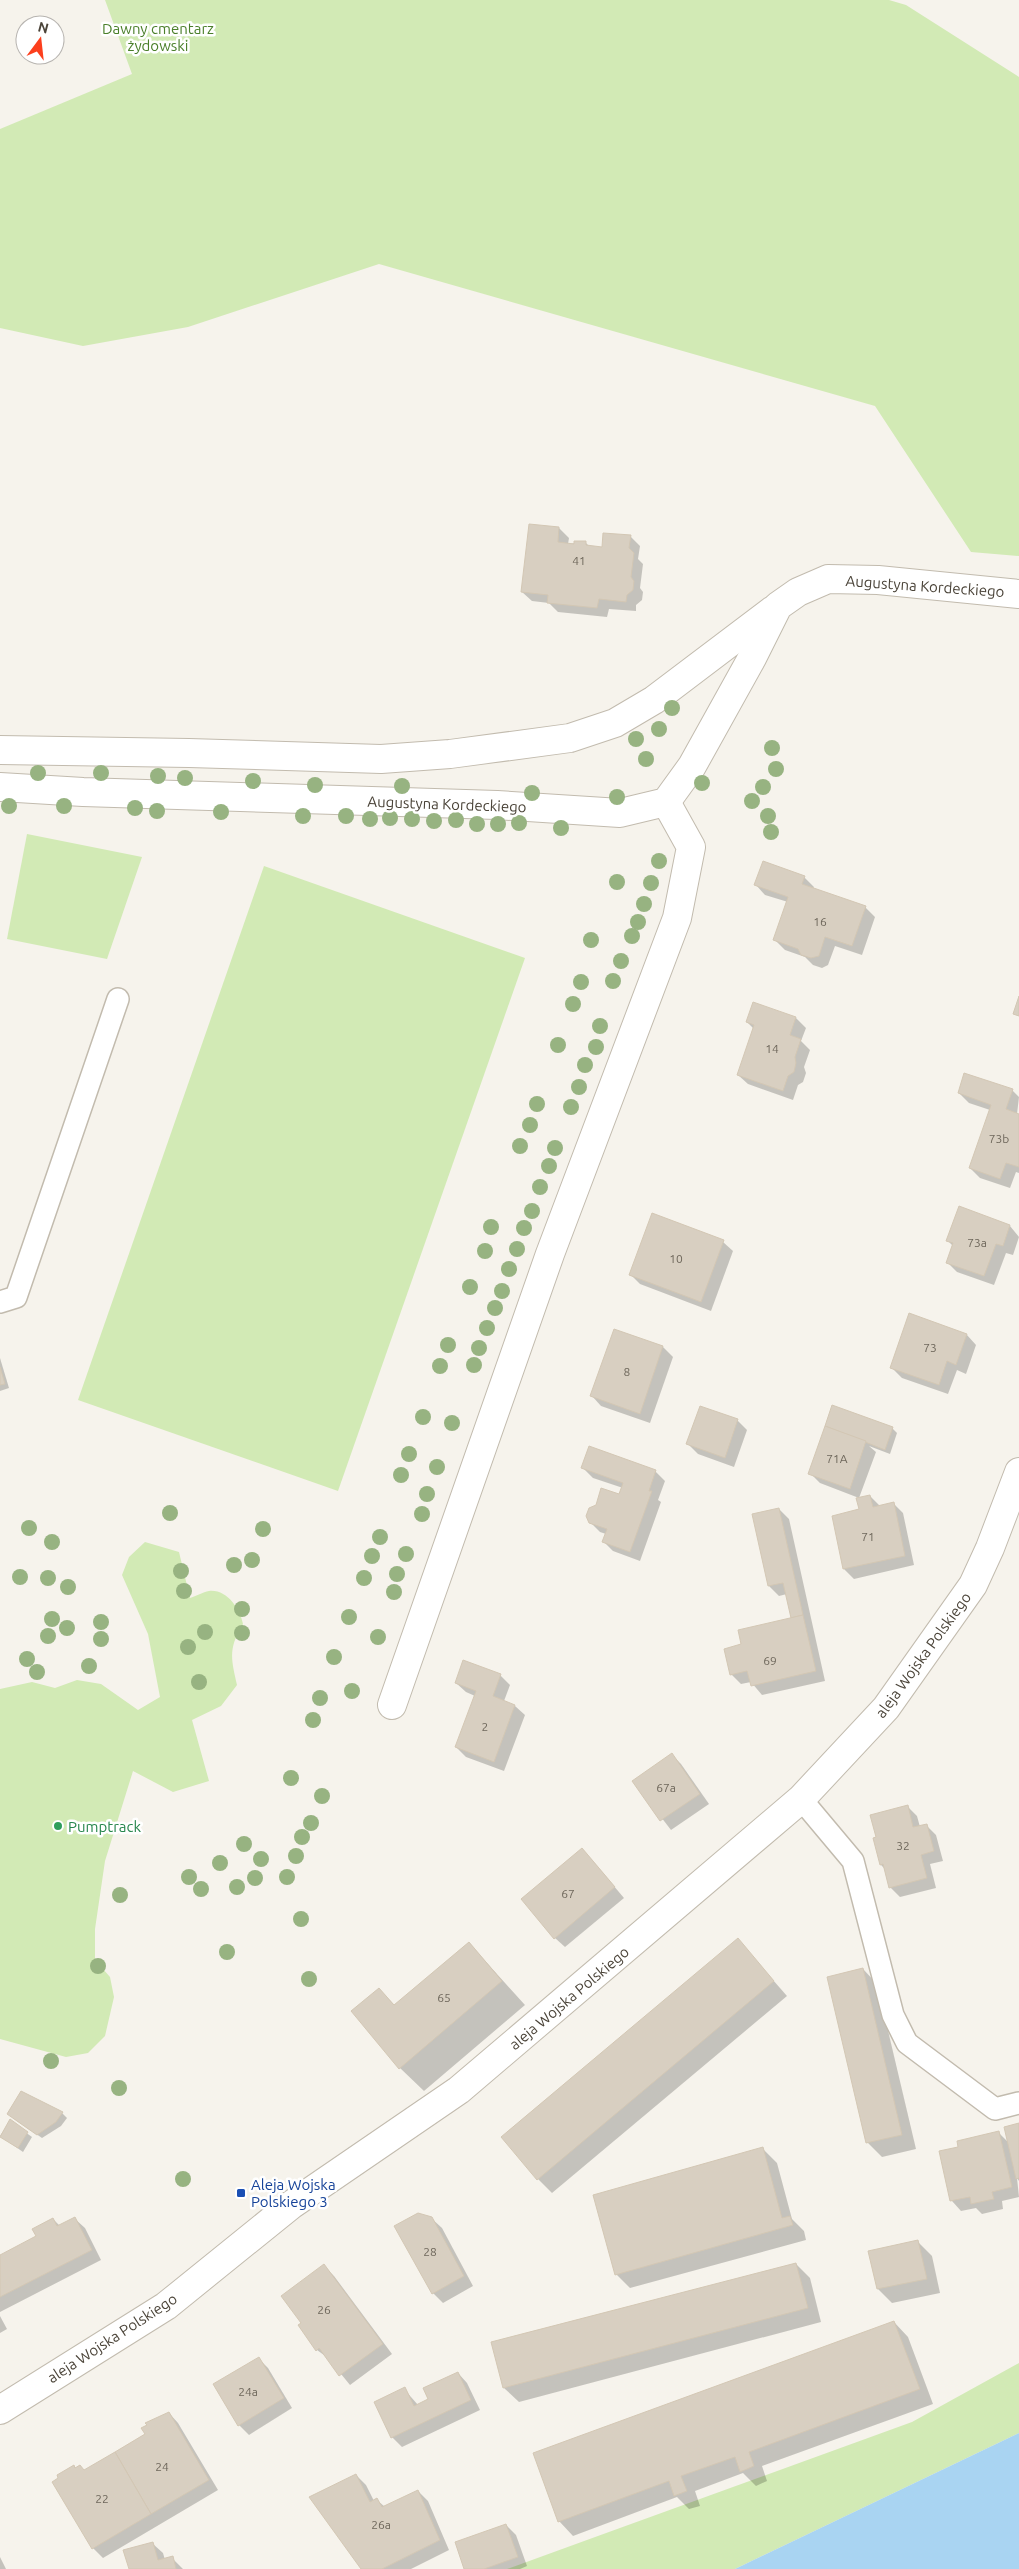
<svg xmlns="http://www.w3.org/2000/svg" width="1019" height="2569" viewBox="0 0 1019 2569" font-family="Ubuntu,sans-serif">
<rect width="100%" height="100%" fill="#f6f3ec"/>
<g fill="#d2eab5">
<polygon points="105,0 889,0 906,5 1019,77 1019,556 971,552 875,406 379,264 188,327 83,346 0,328 0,129 132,74"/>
<polygon points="27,834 142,857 107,959 7,939"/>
<polygon points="264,866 525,958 338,1491 78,1400"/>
<path d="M145,1542L179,1552L190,1598C196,1596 203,1592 209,1591C227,1589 240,1609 243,1624C228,1649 231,1658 237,1685L221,1706L192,1720L209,1781L173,1792L133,1771L105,1861L95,1929V1960L110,1977L114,1997L105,2036L88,2053L66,2057L0,2039V1689L32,1682L55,1688L77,1680L101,1684L138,1710L160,1697L148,1634L122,1575L129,1557Z"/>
<polygon points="1019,2363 1019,2433 735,2569 507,2569 912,2422"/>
</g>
<polygon fill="#a9d4f2" points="1019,2433 1019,2569 735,2569"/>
<g fill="#0003">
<polygon points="559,528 569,538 568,544 585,542 590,547 603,548 630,536 640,546 638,559 643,564 640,588 643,592 642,600 636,605 636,611 609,609 607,617 558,612 549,603 532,601 522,592"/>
<polygon points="804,877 814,887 813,889 865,907 875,917 862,955 835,946 828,965 822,968 813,965 805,957 785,950 775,940 788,902 765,895 756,885"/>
<polygon points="796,1018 806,1028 801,1041 810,1050 804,1067 806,1073 803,1082 798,1085 793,1100 748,1084 738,1075 754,1029 747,1022"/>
<polygon points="1012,1090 1019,1097 1017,1114 1019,1115 1019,1173 1016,1172 1010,1188 980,1178 970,1168 990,1110 969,1103 959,1093"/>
<polygon points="1010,1226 1019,1237 1013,1255 1006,1253 994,1285 957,1272 947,1262 953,1246 948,1241"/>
<polygon points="723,1242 733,1251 711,1311 640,1284 630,1274"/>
<polygon points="615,1330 663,1347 673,1357 650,1423 601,1406 592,1396"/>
<polygon points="967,1335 976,1345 966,1374 957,1370 948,1394 902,1378 892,1368"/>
<polygon points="0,1358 9,1388 0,1391"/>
<polygon points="833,1407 893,1429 897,1433 890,1454 869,1446 876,1452 859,1498 820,1483 810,1473"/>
<polygon points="737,1420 747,1430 734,1467 698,1454 688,1444"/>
<polygon points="583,1468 655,1471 665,1481 658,1500 661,1502 640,1561 613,1551 604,1542 606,1534 600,1532 590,1522 620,1496 623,1488 593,1478"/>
<polygon points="870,1496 880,1506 893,1503 903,1513 914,1565 854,1579 844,1569 833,1517 861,1510"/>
<polygon points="779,1509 789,1519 825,1681 762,1695 751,1682 741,1684 731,1674 743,1645 792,1619 787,1594 779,1596 769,1586 754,1515"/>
<polygon points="500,1675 510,1685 504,1701 515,1706 525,1715 504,1771 466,1757 456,1747 475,1696 466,1692 456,1683"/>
<polygon points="672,1755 681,1764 709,1804 671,1830 634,1782"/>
<polygon points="907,1806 917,1816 920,1827 926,1825 936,1835 943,1861 930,1864 936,1888 900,1897 890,1887 886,1870 881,1865"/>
<polygon points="591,1859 624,1898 565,1947 555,1938"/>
<polygon points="738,1940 787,1996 552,2193 538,2179"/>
<polygon points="469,1943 525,2005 424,2091 400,2068 379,1989 395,2006"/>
<polygon points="863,1969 877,1984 916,2149 882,2157 867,2142"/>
<polygon points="22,2092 62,2113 67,2118 61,2126 42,2138 13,2118"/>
<polygon points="10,2121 32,2137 23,2152 0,2136"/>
<polygon points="1019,2125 1019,2181 1017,2178 1019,2197 1002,2201 1003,2209 982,2214 976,2208 961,2211 952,2201 941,2152 960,2148 999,2133 1009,2143"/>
<polygon points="763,2149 777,2163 792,2219 804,2231 806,2240 630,2288 616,2274"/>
<polygon points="431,2218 442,2228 473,2286 443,2303 433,2293"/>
<polygon points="53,2219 60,2226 75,2219 85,2228 101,2260 0,2312 0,2257 38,2237"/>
<polygon points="917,2241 932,2256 940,2293 892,2303 878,2289 870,2252"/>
<polygon points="796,2264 810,2278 821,2322 519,2402 504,2388"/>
<polygon points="324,2266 334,2276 392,2354 350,2385 328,2358 317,2350 303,2323"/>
<polygon points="0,2316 7,2329 0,2333"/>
<polygon points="894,2322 908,2337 933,2404 762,2466 767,2481 756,2486 743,2473 695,2491 700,2506 689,2509 677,2497 573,2536 559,2521"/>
<polygon points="258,2358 268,2368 292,2408 249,2435 239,2425"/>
<polygon points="458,2373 467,2383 480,2410 402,2447 392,2437 404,2389 418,2405 430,2399"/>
<polygon points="169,2413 178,2423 218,2490 103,2558 93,2548 54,2482 74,2467 85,2471 146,2434"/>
<polygon points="356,2475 366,2485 374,2501 377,2500 385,2507 418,2491 428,2501 449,2550 411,2569 363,2569"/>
<polygon points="506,2525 516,2535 527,2566 520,2569 465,2569"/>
<polygon points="153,2544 163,2553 165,2560 172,2558 183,2569 130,2569"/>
<polygon points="0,2557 6,2569 0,2569"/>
</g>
<g fill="#d8cfc1" stroke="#d3c7b4">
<polygon points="529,524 559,527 558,542 574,544 574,541 586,541 586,545 602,547 603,533 631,535 629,548 634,553 631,577 634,581 633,590 627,595 626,602 599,599 597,608 547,603 548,595 521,592"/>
<polygon points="763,861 805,876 802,884 866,906 852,946 825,937 819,956 811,958 801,955 798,949 773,940 788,897 754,885"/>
<polygon points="1019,996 1019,1016 1013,1014"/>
<polygon points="753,1002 796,1017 790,1035 801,1039 795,1057 796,1063 794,1072 788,1076 783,1091 737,1075 754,1025 746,1022"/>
<polygon points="964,1073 1013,1089 1006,1109 1019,1114 1019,1167 1006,1163 1000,1179 969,1168 991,1105 958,1093"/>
<polygon points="959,1206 1010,1225 1003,1246 996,1244 984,1276 946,1263 953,1243 946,1241"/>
<polygon points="652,1213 724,1240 701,1302 629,1275"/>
<polygon points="909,1313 967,1334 956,1365 947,1361 939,1385 890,1368"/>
<polygon points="614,1329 663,1346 640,1414 590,1396"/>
<polygon points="0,1367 5,1384 0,1385"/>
<polygon points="832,1405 893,1427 885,1450 825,1426"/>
<polygon points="700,1406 738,1419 725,1458 686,1444"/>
<polygon points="825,1426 866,1441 850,1489 808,1474"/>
<polygon points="589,1446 656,1470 649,1491 652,1491 630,1552 602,1542 607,1529 589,1523 586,1516 589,1508 596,1505 601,1488 619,1494 623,1483 581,1468"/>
<polygon points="870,1495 873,1507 894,1502 905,1556 843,1569 832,1516 859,1509 856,1498"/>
<polygon points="779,1508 803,1615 791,1618 783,1583 768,1586 752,1514"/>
<polygon points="803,1615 816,1671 751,1686 747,1671 730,1675 724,1649 741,1644 738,1630"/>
<polygon points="463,1660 501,1674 493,1696 515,1705 494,1762 455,1747 476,1691 455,1683"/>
<polygon points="672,1753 700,1794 660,1821 632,1781"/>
<polygon points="908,1805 913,1827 927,1824 934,1851 921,1855 927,1878 889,1888 883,1864 880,1865 873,1838 876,1837 870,1815"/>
<polygon points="582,1848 615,1887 554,1939 521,1899"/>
<polygon points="738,1938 774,1981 537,2180 501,2137"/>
<polygon points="469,1942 502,1981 399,2069 351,2011 379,1988 394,2005"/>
<polygon points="863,1968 902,2135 866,2143 827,1977"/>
<polygon points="21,2091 63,2112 56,2122 37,2135 7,2114"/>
<polygon points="10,2119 28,2132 18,2148 0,2137"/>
<polygon points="1019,2123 1019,2178 1016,2179 1004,2127"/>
<polygon points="999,2131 1012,2187 992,2192 994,2199 971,2204 970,2197 950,2201 939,2151 958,2147 957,2141"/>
<polygon points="763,2147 782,2218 790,2216 793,2225 615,2275 593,2195"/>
<polygon points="418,2213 432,2217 464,2276 432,2294 394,2226"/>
<polygon points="75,2217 92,2250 0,2297 0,2255 36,2236 32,2229 53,2218 57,2226"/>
<polygon points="918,2240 927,2279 877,2289 868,2251"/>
<polygon points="796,2263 808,2308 503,2388 491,2342"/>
<polygon points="324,2264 383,2344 339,2376 319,2348 316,2351 298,2325 301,2323 281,2296"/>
<polygon points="894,2321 920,2389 749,2452 754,2466 740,2472 735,2457 681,2476 687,2491 674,2496 669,2481 558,2522 533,2453"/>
<polygon points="259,2357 284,2398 238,2426 213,2384"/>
<polygon points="458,2372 471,2400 391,2438 374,2402 405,2387 414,2406 428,2399 423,2388"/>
<polygon points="169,2412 209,2480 151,2514 115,2452 145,2434 141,2428 147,2425 145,2423"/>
<polygon points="115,2452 151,2514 92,2549 52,2482 58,2478 57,2475 74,2465 75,2468 80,2465 84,2470"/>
<polygon points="356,2474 370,2502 377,2498 382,2507 418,2490 440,2540 382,2569 361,2569 309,2497"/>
<polygon points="506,2524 518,2557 484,2569 464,2569 455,2542"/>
<polygon points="153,2542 158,2560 173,2556 176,2569 129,2569 123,2550"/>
</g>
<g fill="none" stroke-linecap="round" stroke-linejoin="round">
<g stroke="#c2bbae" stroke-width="24">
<g id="service">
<polyline points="0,1302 16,1297 118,999"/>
<polyline points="801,1799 853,1861 893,2015 907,2043 995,2109 1019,2103"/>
</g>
</g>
<g stroke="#c2bbae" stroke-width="30">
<g id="minor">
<polyline points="0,750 189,753 381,759 450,754 570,738 615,723 654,700 773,610"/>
<polyline points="0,787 83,792 497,805 620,813 666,802 692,766 752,658 778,606 798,592 828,579 878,580 1019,594"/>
<polyline points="392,1705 550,1254 677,918 691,847 666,802"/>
</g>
</g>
<g stroke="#c2bbae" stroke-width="30">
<polyline id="tertiary" points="0,2410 166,2306 291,2205 459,2090 801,1799 886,1708 973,1585 990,1548 1019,1472"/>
</g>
<use href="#service" stroke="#fff" stroke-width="21"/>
<use href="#minor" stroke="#fff" stroke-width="28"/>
<use href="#tertiary" stroke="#fff" stroke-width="28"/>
</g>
<g fill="#97b381">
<circle cx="672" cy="708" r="8"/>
<circle cx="659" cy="729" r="8"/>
<circle cx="636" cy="739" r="8"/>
<circle cx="772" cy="748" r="8"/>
<circle cx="646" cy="759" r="8"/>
<circle cx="776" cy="769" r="8"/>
<circle cx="38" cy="773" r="8"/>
<circle cx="101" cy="773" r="8"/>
<circle cx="158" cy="776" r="8"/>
<circle cx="185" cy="778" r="8"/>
<circle cx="253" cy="781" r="8"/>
<circle cx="702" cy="783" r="8"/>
<circle cx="315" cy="785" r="8"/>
<circle cx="402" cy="786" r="8"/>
<circle cx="763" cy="787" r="8"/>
<circle cx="532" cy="793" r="8"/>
<circle cx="617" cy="797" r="8"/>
<circle cx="752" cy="801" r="8"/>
<circle cx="9" cy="806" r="8"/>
<circle cx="64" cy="806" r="8"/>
<circle cx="135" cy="808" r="8"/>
<circle cx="157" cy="811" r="8"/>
<circle cx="221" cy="812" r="8"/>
<circle cx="303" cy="816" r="8"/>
<circle cx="346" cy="816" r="8"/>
<circle cx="768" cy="816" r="8"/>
<circle cx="390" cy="818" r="8"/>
<circle cx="370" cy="819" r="8"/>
<circle cx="412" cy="819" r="8"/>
<circle cx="456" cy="820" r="8"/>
<circle cx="434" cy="821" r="8"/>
<circle cx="519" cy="823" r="8"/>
<circle cx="477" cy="824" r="8"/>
<circle cx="498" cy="824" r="8"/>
<circle cx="561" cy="828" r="8"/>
<circle cx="771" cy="832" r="8"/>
<circle cx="659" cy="861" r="8"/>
<circle cx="617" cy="882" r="8"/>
<circle cx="651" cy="883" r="8"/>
<circle cx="644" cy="904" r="8"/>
<circle cx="638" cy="922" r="8"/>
<circle cx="632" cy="936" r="8"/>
<circle cx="591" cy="940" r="8"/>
<circle cx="621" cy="961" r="8"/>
<circle cx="613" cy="981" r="8"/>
<circle cx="581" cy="982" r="8"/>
<circle cx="573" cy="1004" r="8"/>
<circle cx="600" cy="1026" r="8"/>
<circle cx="558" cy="1045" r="8"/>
<circle cx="596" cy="1047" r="8"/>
<circle cx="585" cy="1065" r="8"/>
<circle cx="579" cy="1087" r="8"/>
<circle cx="537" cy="1104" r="8"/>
<circle cx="571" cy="1107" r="8"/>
<circle cx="530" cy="1125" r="8"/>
<circle cx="520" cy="1146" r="8"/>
<circle cx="555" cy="1148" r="8"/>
<circle cx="549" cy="1166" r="8"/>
<circle cx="540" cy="1187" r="8"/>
<circle cx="532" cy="1211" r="8"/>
<circle cx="491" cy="1227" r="8"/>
<circle cx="524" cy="1228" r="8"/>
<circle cx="517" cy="1249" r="8"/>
<circle cx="485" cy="1251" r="8"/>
<circle cx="509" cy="1269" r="8"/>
<circle cx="470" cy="1287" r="8"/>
<circle cx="502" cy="1291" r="8"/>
<circle cx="495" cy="1308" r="8"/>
<circle cx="487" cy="1328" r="8"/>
<circle cx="448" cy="1345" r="8"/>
<circle cx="479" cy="1348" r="8"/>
<circle cx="474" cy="1365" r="8"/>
<circle cx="440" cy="1366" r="8"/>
<circle cx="423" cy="1417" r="8"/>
<circle cx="452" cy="1423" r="8"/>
<circle cx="409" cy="1454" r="8"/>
<circle cx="437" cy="1467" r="8"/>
<circle cx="401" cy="1475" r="8"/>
<circle cx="427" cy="1494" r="8"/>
<circle cx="170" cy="1513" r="8"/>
<circle cx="422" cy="1514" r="8"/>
<circle cx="29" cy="1528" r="8"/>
<circle cx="263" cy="1529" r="8"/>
<circle cx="380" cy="1537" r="8"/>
<circle cx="52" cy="1542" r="8"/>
<circle cx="406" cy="1554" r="8"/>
<circle cx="372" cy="1556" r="8"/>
<circle cx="252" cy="1560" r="8"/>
<circle cx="234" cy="1565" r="8"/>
<circle cx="181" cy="1571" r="8"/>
<circle cx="397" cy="1574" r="8"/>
<circle cx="20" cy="1577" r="8"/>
<circle cx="48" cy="1578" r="8"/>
<circle cx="364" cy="1578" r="8"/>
<circle cx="68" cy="1587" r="8"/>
<circle cx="184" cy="1591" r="8"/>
<circle cx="394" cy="1592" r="8"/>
<circle cx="242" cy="1609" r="8"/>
<circle cx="349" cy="1617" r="8"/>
<circle cx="52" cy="1619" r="8"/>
<circle cx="101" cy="1622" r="8"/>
<circle cx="67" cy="1628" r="8"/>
<circle cx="205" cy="1632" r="8"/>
<circle cx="242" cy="1633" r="8"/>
<circle cx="48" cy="1636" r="8"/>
<circle cx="378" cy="1637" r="8"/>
<circle cx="101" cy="1639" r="8"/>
<circle cx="188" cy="1647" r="8"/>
<circle cx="334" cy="1657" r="8"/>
<circle cx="27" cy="1659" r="8"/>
<circle cx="89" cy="1666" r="8"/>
<circle cx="37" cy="1672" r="8"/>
<circle cx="199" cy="1682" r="8"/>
<circle cx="352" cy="1691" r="8"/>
<circle cx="320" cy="1698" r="8"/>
<circle cx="313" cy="1720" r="8"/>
<circle cx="291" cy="1778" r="8"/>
<circle cx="322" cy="1796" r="8"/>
<circle cx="311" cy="1823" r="8"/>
<circle cx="302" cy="1837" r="8"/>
<circle cx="244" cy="1844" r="8"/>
<circle cx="296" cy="1856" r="8"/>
<circle cx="261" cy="1859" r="8"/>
<circle cx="220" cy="1863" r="8"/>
<circle cx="189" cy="1877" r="8"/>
<circle cx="287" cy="1877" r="8"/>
<circle cx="255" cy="1878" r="8"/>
<circle cx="237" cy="1887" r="8"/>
<circle cx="201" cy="1889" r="8"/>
<circle cx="120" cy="1895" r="8"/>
<circle cx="301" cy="1919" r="8"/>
<circle cx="227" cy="1952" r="8"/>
<circle cx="98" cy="1966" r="8"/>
<circle cx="309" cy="1979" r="8"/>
<circle cx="51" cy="2061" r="8"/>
<circle cx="119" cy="2088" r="8"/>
<circle cx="183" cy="2179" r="8"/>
</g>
<circle fill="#2e9e5b" stroke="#fff" stroke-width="2" cx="58" cy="1826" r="5"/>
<rect fill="#1a4fb4" stroke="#fff" stroke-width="2" x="236" y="2188" width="10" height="10" rx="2.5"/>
<g text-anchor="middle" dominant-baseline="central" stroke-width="5" stroke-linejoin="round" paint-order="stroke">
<g font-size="12" fill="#6e675b">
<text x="579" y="560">41</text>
<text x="820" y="921">16</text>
<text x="772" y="1048">14</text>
<text x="999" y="1138">73b</text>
<text x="977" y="1242">73a</text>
<text x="676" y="1258">10</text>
<text x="930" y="1347">73</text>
<text x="627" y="1371">8</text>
<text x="837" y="1458">71A</text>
<text x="868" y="1536">71</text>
<text x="770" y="1660">69</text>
<text x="485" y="1726">2</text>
<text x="666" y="1787">67a</text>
<text x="903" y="1845">32</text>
<text x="568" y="1893">67</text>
<text x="444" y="1997">65</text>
<text x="430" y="2251">28</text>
<text x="324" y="2309">26</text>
<text x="248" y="2391">24a</text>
<text x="162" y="2466">24</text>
<text x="102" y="2498">22</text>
<text x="381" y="2524">26a</text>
</g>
<g font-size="15" fill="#4a7f2a" stroke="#fff">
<text x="158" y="28">Dawny cmentarz<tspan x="158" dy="17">żydowski</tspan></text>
</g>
<g font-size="15" fill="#4b4439" stroke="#fff">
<text transform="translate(925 586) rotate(4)">Augustyna Kordeckiego</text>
<text transform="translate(447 804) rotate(2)">Augustyna Kordeckiego</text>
<text transform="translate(923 1655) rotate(-54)">aleja Wojska Polskiego</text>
<text transform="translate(569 1998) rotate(-40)">aleja Wojska Polskiego</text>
<text transform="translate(112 2338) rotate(-33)">aleja Wojska Polskiego</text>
</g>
<g font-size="15" fill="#27864d" stroke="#fff" text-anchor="start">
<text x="68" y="1826">Pumptrack</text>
</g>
<g font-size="15" fill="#164399" stroke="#fff" text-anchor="start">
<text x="251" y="2184">Aleja Wojska<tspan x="251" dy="17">Polskiego 3</tspan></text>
</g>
</g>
<g transform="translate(40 40) rotate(15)"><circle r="24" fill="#ffffff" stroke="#b7b4b0"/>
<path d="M0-4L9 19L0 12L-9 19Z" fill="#fc3f1d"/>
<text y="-8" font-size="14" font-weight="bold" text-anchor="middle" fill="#4b4439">N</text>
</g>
</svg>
